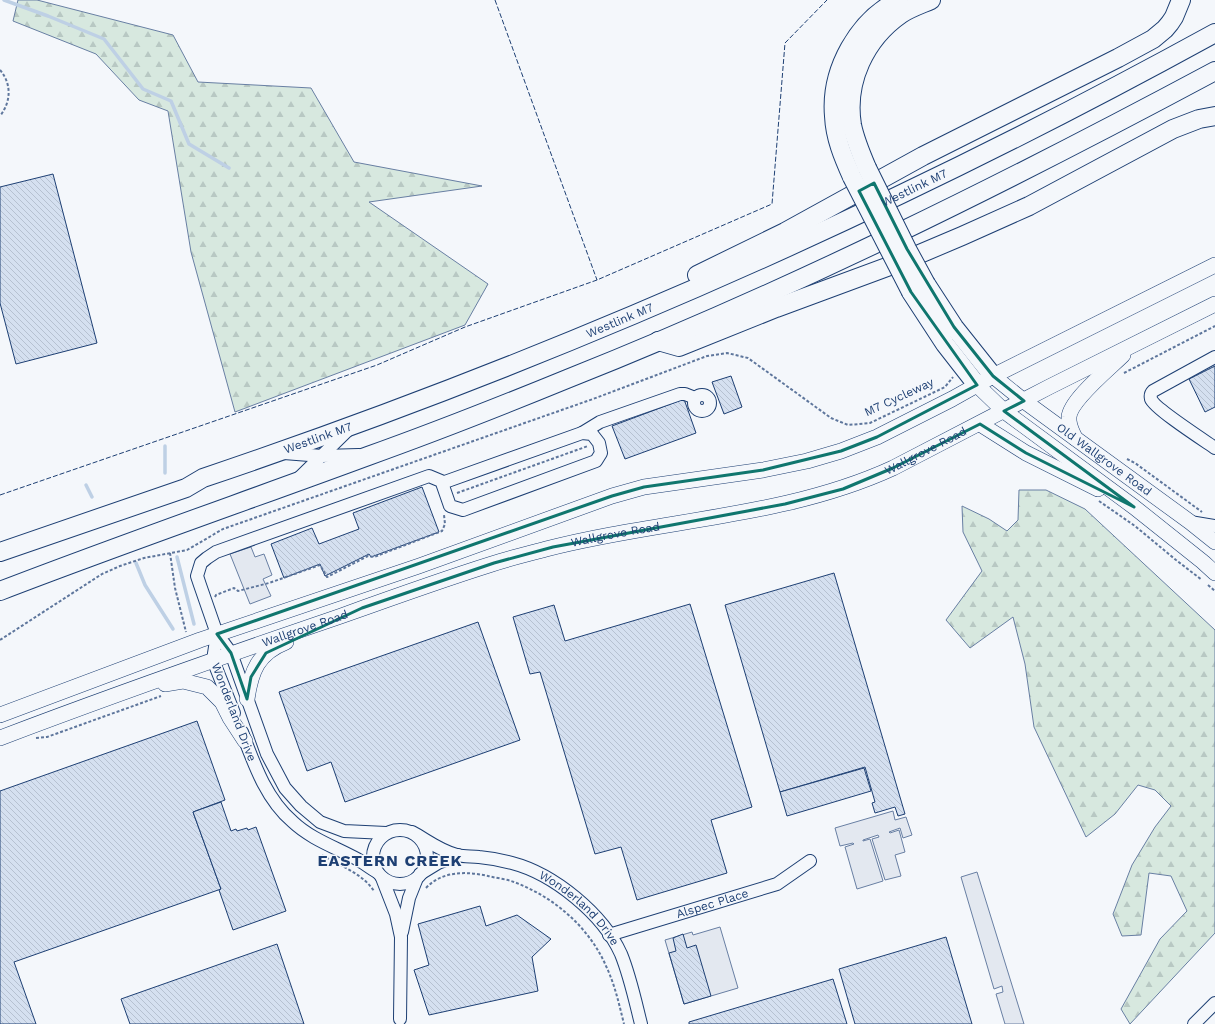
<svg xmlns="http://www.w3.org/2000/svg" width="1215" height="1024" viewBox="0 0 1215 1024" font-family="'Work Sans',sans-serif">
<defs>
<pattern id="forest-firs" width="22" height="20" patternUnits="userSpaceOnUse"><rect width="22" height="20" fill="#d7e8df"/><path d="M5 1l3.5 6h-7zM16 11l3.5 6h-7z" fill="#b8c8c3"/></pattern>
<pattern id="building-back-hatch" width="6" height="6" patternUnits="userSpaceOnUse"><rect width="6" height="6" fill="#d5e0f0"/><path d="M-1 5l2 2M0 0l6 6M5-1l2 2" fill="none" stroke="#b6c1d1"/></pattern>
</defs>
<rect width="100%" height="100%" fill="#f4f7fb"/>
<g fill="url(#forest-firs)" stroke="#687fa3">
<polygon points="18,0 37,0 173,35 198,82 311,88 354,162 482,186 369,202 488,284 465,325 235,412 191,252 168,111 139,100 96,54 13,21"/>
<polygon points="1019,490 1046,490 1085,509 1215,630 1215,933 1130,1024 1121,1009 1160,939 1187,911 1171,876 1149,873 1141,935 1122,936 1113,914 1132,865 1155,827 1171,806 1155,790 1138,785 1115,814 1086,837 1034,727 1025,664 1013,617 970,648 946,620 982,571 963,532 962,506 989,519 1007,531 1018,520"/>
</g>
<g fill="#e3e8f0" stroke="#687fa3">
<polygon points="251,547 255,557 264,554 272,575 263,579 271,596 250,604 230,554"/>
<polygon points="893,811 895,820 906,817 912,835 903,838 900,828 889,832 890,833 899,830 905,852 895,855 901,876 885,880 872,839 879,837 878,835 863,840 863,841 870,839 883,881 857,889 845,847 854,844 853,843 840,846 835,828"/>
<polygon points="977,872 1024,1024 1005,1024 996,994 1003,992 1002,986 994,989 961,877"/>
<polygon points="720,927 738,988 684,1004 665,940 692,932 693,935"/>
</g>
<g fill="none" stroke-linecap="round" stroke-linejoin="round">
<g stroke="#bed0e5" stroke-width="3.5">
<polyline points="4,0 48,16 104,39 143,89 171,101 189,144 229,168"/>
<polyline points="165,446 165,473"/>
<polyline points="86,485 92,497"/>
<polyline points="177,557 194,624"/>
<polyline points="136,563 145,585 173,629"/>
</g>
</g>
<g fill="url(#building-back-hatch)" stroke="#1d3f73">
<polygon points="53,174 97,343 16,364 0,303 0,187"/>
<polygon points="1215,366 1215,407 1205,412 1189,379"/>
<polygon points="731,376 742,407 724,414 712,382"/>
<polygon points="684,399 696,433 625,459 612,426"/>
<polygon points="422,487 439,532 371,557 369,554 325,576 320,564 284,578 271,544 312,528 319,544 359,529 353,513"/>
<polygon points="834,573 905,814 898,816 895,807 875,813 872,803 875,802 865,767 780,792 725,605"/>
<polygon points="690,604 752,807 711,820 727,873 637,900 621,847 595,854 540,672 530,674 513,617 554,605 565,641"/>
<polygon points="478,622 520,740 345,802 331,762 307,771 279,692"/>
<polygon points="197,721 225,800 193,812 221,889 14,962 36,1024 0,1024 0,791"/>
<polygon points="864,768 871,791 787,816 780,792"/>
<polygon points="221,802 231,831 236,829 237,831 247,828 248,830 256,827 286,911 233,930 219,890 221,889 193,812"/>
<polygon points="480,906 486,926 517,915 551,939 532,957 538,991 429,1015 414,970 429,965 418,924"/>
<polygon points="683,934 687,948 696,945 711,996 684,1004 669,953 676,951 673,938"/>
<polygon points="946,937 972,1024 855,1024 839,969"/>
<polygon points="277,944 304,1024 130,1024 121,999"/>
<polygon points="833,979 847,1024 689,1024 689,1022"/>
</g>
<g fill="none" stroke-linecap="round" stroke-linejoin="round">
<g stroke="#1d3f73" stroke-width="14">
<g id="minor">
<path d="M1215,357L1153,391C1151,393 1150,395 1151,399C1154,408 1205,441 1215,448"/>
<circle cx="702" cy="403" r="8"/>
<polyline points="582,433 600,422 680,394 685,394 695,398"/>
<polyline points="284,453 322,456 359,455"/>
<polyline points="299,478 348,430"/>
<polyline points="1190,522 1215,526"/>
<polyline points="217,634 213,660 234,713"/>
<path d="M242,732C254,764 266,799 293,822C311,839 335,847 357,859C364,863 370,868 377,872"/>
<circle cx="400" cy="857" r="27"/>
<path id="s1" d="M412,832C427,840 440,851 457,855C464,857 472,856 479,857C490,858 501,860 512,863C554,874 603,914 621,954C630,976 635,1000 641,1024"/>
<polyline points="386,833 344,831 320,822 301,806 285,788 267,754 231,653 217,634 200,585 197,576 201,563 207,558 216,552 429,476 441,481 442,483 450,506 463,510 596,461 601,453 599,443 592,434 582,433 442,483"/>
<polyline points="420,874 438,863 458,855"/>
<polyline points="382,878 396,914 401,937 400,1019"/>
<polyline points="402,932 409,898 417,878"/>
<path id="s2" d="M609,935L777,884L810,861"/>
<polyline points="1194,1024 1215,1003"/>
</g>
</g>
<g stroke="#1d3f73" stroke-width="16">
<g id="major">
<path id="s3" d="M993,376L1024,401L1190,522L1215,542"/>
<polyline points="977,385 1004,411 1134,507 1203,562 1215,573"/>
<polyline points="980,424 1026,453 1098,489"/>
<path d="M1075,438C1072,431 1068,425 1069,417C1070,400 1110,368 1123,355"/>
<polyline points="165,684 183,681 207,687 222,702 230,718 245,741"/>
<path d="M247,699C251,671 258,653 286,642"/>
<polyline points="0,715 200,640 419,566 612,496 644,487 763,470 807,461 841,451 877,437 952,399 993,376 1215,265"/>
<path id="s4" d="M0,738C113,695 227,655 341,616C391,598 441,580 492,564C510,558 528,554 546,549C661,519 784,518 893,468L1049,387L1215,304"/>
</g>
</g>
<g stroke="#1d3f73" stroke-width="20">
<g id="highway">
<path d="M867,168C861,154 855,140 852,125C845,82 865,39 901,14C910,8 922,4 931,0"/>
<path d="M852,177C843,157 835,138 834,116C830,70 858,20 899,0"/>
<polyline points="697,275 785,232 923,156 1118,58 1153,39 1165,29 1170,23 1174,17 1181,0"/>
<polyline points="926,284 954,327 993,376"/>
<polyline points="911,292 945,344 977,385"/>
<polyline points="658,341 679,347 776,308 903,261 962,236 1029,206 1173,129 1199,119 1215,116"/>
<path id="s5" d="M0,552L186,488L203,478C553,360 891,211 1215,33"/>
<path d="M0,591C122,544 246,501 368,456C435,432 501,406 567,379C789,291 1004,184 1215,71"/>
</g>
</g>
<g stroke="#5e769c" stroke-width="2" stroke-dasharray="3 2" stroke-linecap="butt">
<path d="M0,70C12,84 11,102 0,116"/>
<polyline points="1124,373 1215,326"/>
<polyline points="1127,459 1135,463 1202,512"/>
<polyline points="457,493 588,446"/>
<polyline points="1099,501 1135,526 1176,560 1202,580"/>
<polyline points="170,553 175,588 186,632"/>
<polyline points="1208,585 1215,591"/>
<polyline points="215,597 216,595 234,588 238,591 269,583 320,565 327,577 368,556 374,557 442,531 445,524 444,515"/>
<polyline points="0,640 102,574 120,566 144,558 187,550 223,529 593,399 707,356 727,353 748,358 831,418 848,425 870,423 945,387 953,377"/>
<polyline points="36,738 47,737 161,696"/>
<path d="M322,855C340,866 362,873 374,891"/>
<path d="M426,888C442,871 466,871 488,876C496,878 506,879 514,882C554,897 589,927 606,966C615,985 619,1004 624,1024"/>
</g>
<use href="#minor" stroke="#f4f7fb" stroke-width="12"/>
<use href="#major" stroke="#f4f7fb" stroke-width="15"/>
<use href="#highway" stroke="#f4f7fb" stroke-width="18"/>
<g stroke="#1d3f73" stroke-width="20" stroke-linecap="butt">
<g id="highway-bridge">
<polyline points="867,168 907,249 926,284"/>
<polyline points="852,177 911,292"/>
</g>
</g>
<use href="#highway-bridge" stroke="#f4f7fb" stroke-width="18"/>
<g stroke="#1d3f73" stroke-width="1" stroke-dasharray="5 2" stroke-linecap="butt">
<polyline points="495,0 597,280"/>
<polyline points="0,495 377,365 465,327 597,280 772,204 785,43 827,0"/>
</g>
</g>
<path fill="none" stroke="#0f766e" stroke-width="3" stroke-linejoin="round" d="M874,183L907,249L954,327L993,376L1024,401L1004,411L1134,507L1026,453L980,424L893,468L843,489L785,504L553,547L494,563L362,608L266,653L251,677L247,699L231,653L217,634L612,496L644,487L763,470L841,451L877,437L977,385L911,292L859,191Z"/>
<g text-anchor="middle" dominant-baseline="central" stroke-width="3" stroke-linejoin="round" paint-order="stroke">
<g font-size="12" fill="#1d3f73" stroke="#f4f7fb">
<text stroke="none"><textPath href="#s5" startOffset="985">Westlink M7</textPath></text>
<text stroke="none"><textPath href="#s5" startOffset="662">Westlink M7</textPath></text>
<text transform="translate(899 397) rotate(-25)">M7 Cycleway</text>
<text stroke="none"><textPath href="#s5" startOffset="338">Westlink M7</textPath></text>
<text stroke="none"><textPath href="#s4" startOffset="972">Wallgrove Road</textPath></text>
<text stroke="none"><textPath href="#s3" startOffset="139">Old Wallgrove Road</textPath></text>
<text stroke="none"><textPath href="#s4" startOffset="649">Wallgrove Road</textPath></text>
<text stroke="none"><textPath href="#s4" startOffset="324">Wallgrove Road</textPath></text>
<text transform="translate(234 712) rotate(69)">Wonderland Drive</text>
<text stroke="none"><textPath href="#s2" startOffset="108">Alspec Place</textPath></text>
<text stroke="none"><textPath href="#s1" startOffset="189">Wonderland Drive</textPath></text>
</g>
<g font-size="16" font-weight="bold" letter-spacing="1" fill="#1d3f73" stroke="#f4f7fb">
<text x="390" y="860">EASTERN CREEK</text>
</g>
</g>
</svg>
